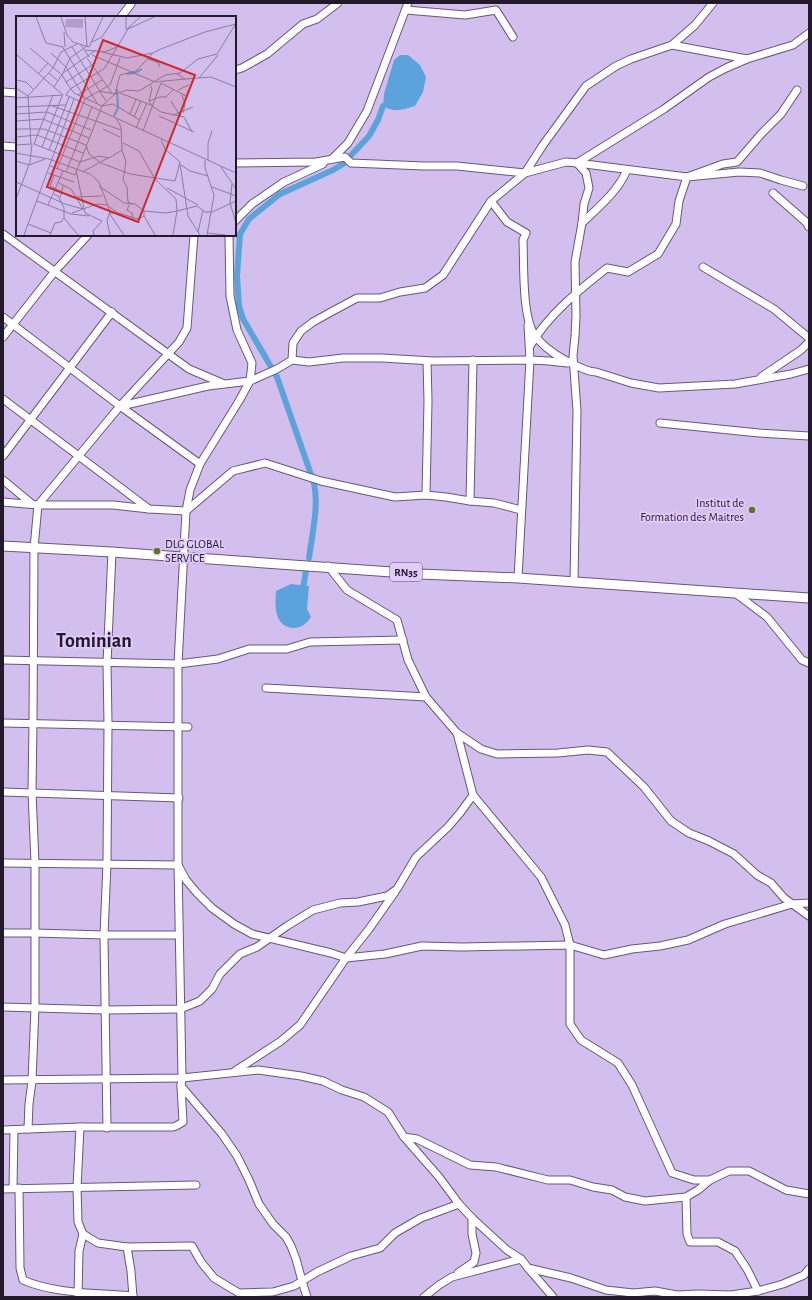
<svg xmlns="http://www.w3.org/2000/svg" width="812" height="1300" viewBox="0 0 812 1300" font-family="'Alegreya Sans',sans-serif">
<rect width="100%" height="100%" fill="#d2bfed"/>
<g fill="#5ca3dc">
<path d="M400,55H408L420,65L426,77L423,92L415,106C402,110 395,113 383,106L384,94L394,60Z"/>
<path d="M291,584L309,586L307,609L311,617C306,624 302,628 293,628C274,626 275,606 276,591Z"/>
</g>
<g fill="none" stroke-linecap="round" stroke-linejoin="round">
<g stroke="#5ca3dc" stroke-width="6">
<path d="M309,558C312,534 319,507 314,483L277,377L243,319L239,306L237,276L240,234L249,219L280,194L333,170L343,164L369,136L378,120L383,106"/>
<polyline points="303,588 306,571"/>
</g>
<g stroke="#68567e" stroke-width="9">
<g id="minor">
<polyline points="406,10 465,15 496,10 513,37"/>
<polyline points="121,17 131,4"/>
<polyline points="672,45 747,59 793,45 809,33"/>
<polyline points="235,70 242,68 267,54 303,24 317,19 338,3"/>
<polyline points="3,92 17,93"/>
<polyline points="3,146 17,147"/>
<polyline points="332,159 348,143 367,111 408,3"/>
<polyline points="235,163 316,162 345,157 351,163 424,166 457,166 525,173 566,162 577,163 664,109 709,77 726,68 747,59"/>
<polyline points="577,163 687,177 739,172 760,173 781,180 803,186"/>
<polyline points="773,193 806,222 809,227"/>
<path d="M491,201L507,222L526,233L523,240C524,264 522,315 534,334C542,346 552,353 565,360C573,364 586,372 596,372L631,383L659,388L735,384L791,374L809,369"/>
<polyline points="235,221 252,204 284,182 323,164"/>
<path d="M582,223C599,207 618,191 627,170"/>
<polyline points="3,234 189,369 222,383"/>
<polyline points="703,267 774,309 809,338"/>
<polyline points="3,317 120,406 200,464"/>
<polyline points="3,337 55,271 88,235"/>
<path d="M530,346C548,315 579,290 607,268L628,272L658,254L676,224L679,201L687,177L723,164L737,162L762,133L781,114L797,90"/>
<polyline points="292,360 309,362 343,358 382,358 433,361 530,360 549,361 567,363"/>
<polyline points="761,377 801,350 809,342"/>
<polyline points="3,399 149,509"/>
<polyline points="121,406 208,386 250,381 277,369 292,360 293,343 301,331 313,322 331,312 357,298 380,298 400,292 425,288 443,275 491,201 525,173 543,145 586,86 616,66 631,59 672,45 695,25 713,3"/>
<polyline points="660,423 759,433 809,436"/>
<polyline points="3,456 112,312"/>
<polyline points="3,480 32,504"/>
<polyline points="426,495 428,401 427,361"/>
<polyline points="470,501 473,360"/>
<polyline points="3,502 38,505 113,505 149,509 186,511 233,471 265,463 321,481 395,497 426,495 446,497 470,501 494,503 521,510"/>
<polyline points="328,566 347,590 397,620 408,660 426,697 457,733 473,795 541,877 565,925 570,945 570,1024 581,1040 618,1063 632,1085 672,1173 694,1180 710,1180"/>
<polyline points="518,578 530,360 528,325"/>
<polyline points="574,582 577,411 573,356 575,336 576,316 575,262 582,223 584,204 589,188 586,173 577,163"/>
<polyline points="735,593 767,617 802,660 809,663"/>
<polyline points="3,660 178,664 218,659 249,649 287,649 310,642 403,640"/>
<polyline points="266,688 426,697"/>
<polyline points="3,723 188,727"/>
<polyline points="457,733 481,749 497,754 558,753 588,750 607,752 644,787 671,821 689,833 709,841 734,854 757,875 771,883 784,898 809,916"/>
<polyline points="3,792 179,798"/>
<polyline points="3,863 178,865 186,880 197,893 212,908 234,924 252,934 331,953 346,958 385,954 422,946 462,947 570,945 604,955 632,949 660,946 688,940 725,924 792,904 809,903"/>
<polyline points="3,933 35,933 104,935 179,935"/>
<polyline points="3,1007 106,1010 180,1009 200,1001 212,989 220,974 240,954 257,947 287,926 313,910 340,903 358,902 387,896 397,889 416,857 448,827 460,813 473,795"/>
<polyline points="235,1071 281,1041 300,1025 346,958 369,929 395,892"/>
<polyline points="3,1080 182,1078 258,1070 301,1076 323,1081 342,1090 364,1097 388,1112 404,1137 439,1177 459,1204 472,1218 507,1250 521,1259 528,1268 571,1278 606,1290 633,1293 655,1291 677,1295 698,1294 731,1295 758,1291 783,1284 804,1275 809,1269"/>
<polyline points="181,1086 222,1134 237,1156 249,1180 259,1204 273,1224 286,1237 291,1246 296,1259 302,1281 307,1297"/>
<polyline points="107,1128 104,935 107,863 108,724 107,663 112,552"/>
<polyline points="28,1129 29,1104 32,1081 35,1007 35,863 32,792 33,723 34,548 38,505 120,406 179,342 187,328 194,235"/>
<polyline points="3,1130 80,1127 173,1127 176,1126 183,1122 181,1086 182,1078 178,865 178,664 186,511 190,490 200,464 239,401 250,381 252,363 237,330 230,296 229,235"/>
<polyline points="404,1137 417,1139 470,1165 496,1167 548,1180 570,1180 593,1187 612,1190 625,1197 645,1201 686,1197 698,1190 710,1180 729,1171 749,1171 786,1190 809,1194"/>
<polyline points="13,1188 14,1130"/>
<path d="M19,1188L20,1268L23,1280C54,1294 99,1293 133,1296"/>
<polyline points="3,1189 196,1185"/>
<polyline points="686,1197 687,1234 690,1242 718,1242 735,1251 747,1269 758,1291"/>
<polyline points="83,1234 98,1243 127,1247 192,1246 201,1262 214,1278 244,1296"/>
<polyline points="127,1247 131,1271 133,1297"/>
<polyline points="528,1268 553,1297"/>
<polyline points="458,1273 474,1262 476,1253 472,1234 472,1218"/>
<polyline points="240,1293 273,1292 294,1286 317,1272 351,1256 380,1248 395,1233 421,1218 459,1204"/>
<polyline points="78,1297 79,1251 83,1234 78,1222 77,1188 80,1127"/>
<polyline points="424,1297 439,1285 452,1277 521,1259"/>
</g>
</g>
<g stroke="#68567e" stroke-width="11">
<polyline id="major" points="3,546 112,552 420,574 518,578 809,598"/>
</g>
<use href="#minor" stroke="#fff" stroke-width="7"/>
<use href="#major" stroke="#fff" stroke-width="9"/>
</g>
<g fill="#5d7426" stroke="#e0cbfa" stroke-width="1.5">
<circle cx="752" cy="510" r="4"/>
<circle cx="157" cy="551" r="4"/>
</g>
<g text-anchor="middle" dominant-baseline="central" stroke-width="3.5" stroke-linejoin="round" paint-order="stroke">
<rect fill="#e0cbfa" stroke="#5b4f69" stroke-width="1" x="390" y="563" width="32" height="18" rx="3"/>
<g font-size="11" font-weight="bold" fill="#221a2b">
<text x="406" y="572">RN35</text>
</g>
<g font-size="12" fill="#221a2b" stroke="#e0cbfa" text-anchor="end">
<text x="744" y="503">Institut de<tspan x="744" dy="14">Formation des Maitres</tspan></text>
<text x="165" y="544" text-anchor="start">DLG GLOBAL<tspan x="165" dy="14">SERVICE</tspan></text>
</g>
<g font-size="20" font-weight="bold" fill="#221a2b" stroke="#e0cbfa">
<text x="94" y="641">Tominian</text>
</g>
</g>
<g transform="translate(16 16)">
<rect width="220" height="220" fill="#d2bfed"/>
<path d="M50,3H67V12L49,11Z" fill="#b19ccc"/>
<path fill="none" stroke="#5ca3dc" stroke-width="2" d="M111,58L119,57L126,53M98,100L102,92L101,73"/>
<path fill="none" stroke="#8c7d9f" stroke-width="1" d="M20,1L30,27L47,31M45,1L51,19L57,26L73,31L87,1M110,1V14M111,13L124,1M48,16L49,31M76,26L86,21L99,1M65,29L73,41M46,30L81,87M56,31L90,85M14,32L46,59L52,69M69,34L89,36L101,31M86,36L111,42L137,37M35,37L50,51L68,81M0,38L47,79M76,39L139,66L169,63M71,42L96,77M132,43L143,47V51M33,57L42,65M47,57L54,42L71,30L69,1M22,58L32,47M161,58L169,63L195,61L220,71M183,62L202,39M0,64L10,66L18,74M50,66L76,49M134,68L136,73L133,85L136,90L145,96L168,101L176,116M52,69L58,77L86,90L97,88L124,104M38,71L47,57L80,34M0,72L12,80M162,74L173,69M83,75L99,78L111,74L123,75L149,59L164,57L182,43L201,38L219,9M104,77L135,89M37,79L18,128L64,146L83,140L93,142L106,134M50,79L54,73L88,53L112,13L138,1M50,79L220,157M62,79L86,64M166,79L169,88L167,97M0,82L47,79M133,85L144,81H150L157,74M155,85L165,101M34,89L105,114M0,91L50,89M0,98L31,96L75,114M114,98L120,83M157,99L177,91M143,100L178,116M118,101L125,85M100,102L105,111L106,134L110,146L107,164L111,171L112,186L116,188M0,105L27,103L73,122M120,112L131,87M0,113H28L70,129L73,138L85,147L114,158L159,165L164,146L149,133L145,124M87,113L104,121M127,115L145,67L170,80M0,121L21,119L67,137M15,128L12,80L37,52L45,36L61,28M0,129L15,128M26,131L46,80M33,134L53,81M0,137L33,143L74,158L83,166L92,190L102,197L122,203L128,200V195M189,144V152L198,179L191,219M192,144V127L196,115M0,145L13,149L29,143M164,148L172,200L184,219M165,149L174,155L192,160M34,150L59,159L86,90L99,78L104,59L120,55L137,37L145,33L189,16L220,8M205,151L220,173M41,153L69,83L94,69L104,42M60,154L69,197L86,205L77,215L78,219M68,155L92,142M50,156L76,91M32,157L58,166M38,159L34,170L46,176M0,166L49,188L67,193M43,167L55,173L67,193M216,168L214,187L220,207M83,170L108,187L119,188L128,195L150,197L161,195L160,183L139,163L123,135L107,127M196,171L220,180M151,172L182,189M38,178L42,180L48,192V202L62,219M59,181L86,180M44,182L47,170M0,183L14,146L16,128M21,185L55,198L73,200M32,189L47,155M113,189L111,194L116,197L117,203M92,191L94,195L91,205L94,219M56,197L81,188L91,189M100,197H93L108,219M128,200L139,219M12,208L35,217M182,216L187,194M191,217L209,219M8,219L58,83M34,219L39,207L45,206L48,202M157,219L161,195L181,190L189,196H196L220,185"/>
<path fill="#cd2728" fill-opacity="0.15" stroke="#cd2728" stroke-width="2" d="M87,24L179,59L122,206L31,171Z"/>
<rect width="220" height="220" fill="none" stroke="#221a2b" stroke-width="2"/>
</g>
<rect width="812" height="1300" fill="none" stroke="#221a2b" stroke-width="8"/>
</svg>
